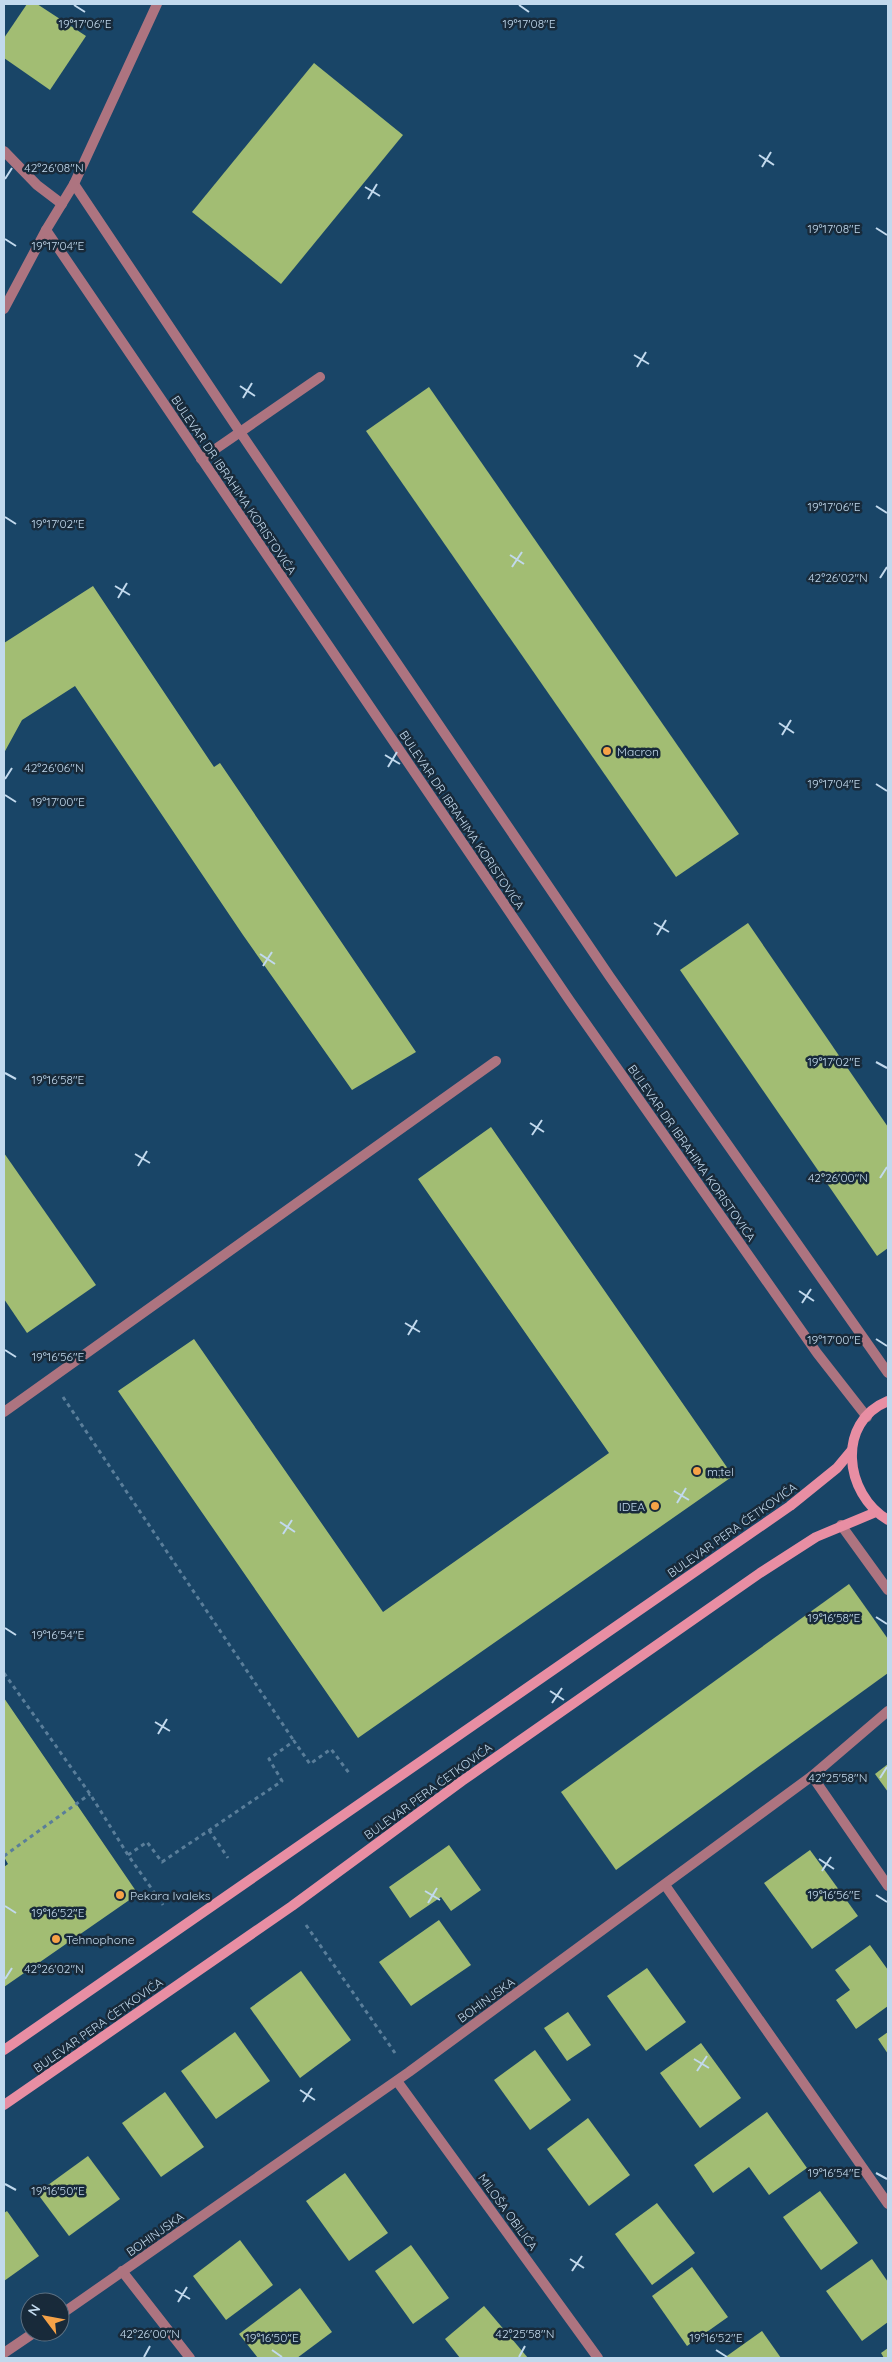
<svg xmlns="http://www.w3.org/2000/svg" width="892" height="2362" viewBox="0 0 892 2362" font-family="Quicksand,sans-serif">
<rect width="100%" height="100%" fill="#194567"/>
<g fill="#a2bd73">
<polygon points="27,4 37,4 86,36 50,90 4,58 4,38"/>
<polygon points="314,63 403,135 281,284 192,212"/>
<polygon points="429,387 739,834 676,877 366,431"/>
<polygon points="93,586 214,767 220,763 416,1052 352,1090 243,935 75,686 22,720 4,753 4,643"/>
<polygon points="748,923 888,1127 888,1248 877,1256 680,970"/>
<polygon points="491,1127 733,1476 358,1738 118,1391 194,1339 383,1612 609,1453 418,1179"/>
<polygon points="4,1153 96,1285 27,1333 4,1299"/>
<polygon points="849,1584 888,1639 888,1673 616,1870 561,1792"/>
<polygon points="4,1698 138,1894 4,1987 4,1867 8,1864 4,1857"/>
<polygon points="888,1764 888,1792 875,1774"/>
<polygon points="449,1845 481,1890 451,1911 441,1897 410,1918 389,1887"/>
<polygon points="810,1850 858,1916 812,1949 764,1883"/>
<polygon points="439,1920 471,1965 411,2006 379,1962"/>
<polygon points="870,1945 888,1970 888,2006 856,2029 836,2000 850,1990 835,1970"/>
<polygon points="647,1968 686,2022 646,2051 607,1996"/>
<polygon points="301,1971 351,2040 300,2078 250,2008"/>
<polygon points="568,2012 591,2045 567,2061 544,2028"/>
<polygon points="235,2032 270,2081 216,2119 181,2071"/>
<polygon points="888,2032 888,2054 878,2039"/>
<polygon points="701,2043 741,2098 700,2128 660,2073"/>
<polygon points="535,2050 571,2100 530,2130 494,2080"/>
<polygon points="165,2092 204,2147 161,2177 122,2123"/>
<polygon points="767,2112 807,2168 769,2195 749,2167 713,2193 694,2165"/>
<polygon points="588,2118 630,2175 589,2206 547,2149"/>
<polygon points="88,2156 120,2199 69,2236 37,2193"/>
<polygon points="345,2173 388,2233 349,2261 306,2201"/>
<polygon points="820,2191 858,2243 821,2270 783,2217"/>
<polygon points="657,2203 695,2253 652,2285 615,2234"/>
<polygon points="7,2211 39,2256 4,2281 4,2213"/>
<polygon points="240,2240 273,2285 226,2320 193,2276"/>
<polygon points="411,2245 449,2298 413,2324 375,2271"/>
<polygon points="872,2259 888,2282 888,2322 862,2341 826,2291"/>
<polygon points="692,2267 728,2317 687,2346 652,2296"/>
<polygon points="300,2288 332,2332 297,2358 258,2358 239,2334"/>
<polygon points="484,2306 528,2358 460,2358 445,2339"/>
<polygon points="762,2331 781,2358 724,2358"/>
<polygon points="888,2348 888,2358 884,2358 881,2353"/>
</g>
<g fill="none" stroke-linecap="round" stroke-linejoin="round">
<g stroke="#5a7e9a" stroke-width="3" stroke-dasharray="4 4" stroke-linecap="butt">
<polyline points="63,1397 294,1741"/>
<polyline points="4,1673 90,1794 128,1855 163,1905"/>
<polyline points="209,1830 228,1858"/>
<polyline points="128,1855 147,1842 162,1862 282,1781 269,1759 294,1741 310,1764 331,1749 349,1773"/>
<polyline points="4,1856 90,1794"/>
<polyline points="306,1925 395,2053"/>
</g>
<polyline stroke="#ad7480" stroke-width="10" points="201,459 320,377"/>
<g stroke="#ad7480" stroke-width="10">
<polyline points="4,151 37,185 62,204"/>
<polyline points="74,184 240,432 610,977 888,1373"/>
<polyline points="46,230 570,1001 817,1353 867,1417"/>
<polyline points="4,309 46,230 74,184 157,4"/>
<polyline points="4,1412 496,1061"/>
<polyline points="841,1525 888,1590"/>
<polyline points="812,1776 888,1711"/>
<polyline points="665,1885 888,2204"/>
<polyline points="397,2081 598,2358"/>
<polyline points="122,2271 190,2358"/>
<polyline points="60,2315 409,2072 812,1776 888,1886"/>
<polyline points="4,2353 35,2332"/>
</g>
<g stroke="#e88ea3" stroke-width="10">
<path d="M888,1401C836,1422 844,1494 888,1520"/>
<polyline points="4,2050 790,1506 837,1468 852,1450"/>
<polyline points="4,2105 292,1906 462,1781 760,1573 816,1537 876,1512"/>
</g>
</g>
<path fill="none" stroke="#c2d9ed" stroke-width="2" d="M74,5L85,12M519,5L529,12M759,155L774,165M762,167L771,152M5,179L12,168M365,187L380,196M368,199L377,184M876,228L887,235M5,239L16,246M634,355L649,364M637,367L646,352M240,386L255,396M243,398L252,383M876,506L887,513M5,517L16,524M510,555L524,564M512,567L522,552M880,578L887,567M115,586L130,595M118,598L127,583M779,723L794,733M782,735L791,720M385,755L400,764M388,767L397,752M5,779L12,768M876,784L887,791M5,795L16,802M654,923L669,932M657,935L666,920M260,954L275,964M263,966L272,952M876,1062L887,1068M5,1073L16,1079M530,1123L544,1132M532,1135L542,1120M135,1154L150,1163M138,1166L147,1151M880,1178L887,1167M799,1291L814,1301M802,1303L811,1289M405,1323L420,1332M408,1335L417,1320M876,1339L887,1346M5,1350L16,1357M674,1491L689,1500M677,1503L686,1488M280,1522L295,1532M283,1534L292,1520M876,1617L887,1624M5,1628L16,1635M550,1691L564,1700M552,1703L562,1688M155,1722L170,1731M158,1734L167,1719M880,1778L887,1767M819,1859L834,1869M822,1871L831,1857M425,1891L440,1900M876,1895L887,1902M428,1903L437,1888M5,1906L16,1913M5,1979L12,1968M694,2059L709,2068M697,2071L707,2056M300,2090L315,2100M303,2102L312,2088M876,2173L887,2179M5,2184L16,2190M570,2259L584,2268M572,2271L582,2256M175,2290L190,2299M178,2302L187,2287M272,2350L282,2357M716,2350L727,2357M144,2357L150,2346M519,2357L525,2346"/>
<g fill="#f6a247" stroke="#182a3a" stroke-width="2">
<circle cx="607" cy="751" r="5"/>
<circle cx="697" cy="1471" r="5"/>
<circle cx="655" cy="1506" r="5"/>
<circle cx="120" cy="1895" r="5"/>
<circle cx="56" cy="1939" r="5"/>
</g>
<g text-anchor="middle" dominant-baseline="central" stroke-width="5" stroke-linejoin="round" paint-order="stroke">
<g font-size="12" fill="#c2d9ed" stroke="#182a3a">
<text transform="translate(234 485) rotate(56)">BULEVAR DR IBRAHIMA KORISTOVIĆA</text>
<text transform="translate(462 820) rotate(56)">BULEVAR DR IBRAHIMA KORISTOVIĆA</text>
<text transform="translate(692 1153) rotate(55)">BULEVAR DR IBRAHIMA KORISTOVIĆA</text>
<text transform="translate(732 1530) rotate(-35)">BULEVAR PERA ĆETKOVIĆA</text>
<text transform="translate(428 1791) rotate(-36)">BULEVAR PERA ĆETKOVIĆA</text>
<text transform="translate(486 2000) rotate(-36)">BOHINJSKA</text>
<text transform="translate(98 2025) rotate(-35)">BULEVAR PERA ĆETKOVIĆA</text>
<text transform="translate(508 2212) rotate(54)">MILOŠA OBILIĆA</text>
<text transform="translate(155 2234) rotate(-35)">BOHINJSKA</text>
</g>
<g font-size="12" fill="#c2d9ed" stroke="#182a3a" text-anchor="start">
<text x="617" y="751">Macron</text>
<text x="707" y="1471">m:tel</text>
<text x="645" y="1506" text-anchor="end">IDEA</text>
<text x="130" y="1895">Pekara Ivaleks</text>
<text x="66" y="1939">Tehnophone</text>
</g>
</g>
<g font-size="12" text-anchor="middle" fill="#c2d9ed" stroke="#182a3a" stroke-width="5" stroke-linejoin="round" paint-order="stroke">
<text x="85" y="28">19°17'06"E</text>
<text x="529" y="28">19°17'08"E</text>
<text x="54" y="172">42°26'08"N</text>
<text x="834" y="233">19°17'08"E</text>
<text x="58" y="250">19°17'04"E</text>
<text x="834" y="511">19°17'06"E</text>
<text x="58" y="528">19°17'02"E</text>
<text x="838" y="582">42°26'02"N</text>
<text x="54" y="772">42°26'06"N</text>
<text x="834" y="788">19°17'04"E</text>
<text x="58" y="806">19°17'00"E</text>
<text x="834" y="1066">19°17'02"E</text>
<text x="58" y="1084">19°16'58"E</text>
<text x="838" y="1182">42°26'00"N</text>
<text x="834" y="1344">19°17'00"E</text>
<text x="58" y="1361">19°16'56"E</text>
<text x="834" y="1622">19°16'58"E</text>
<text x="58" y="1639">19°16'54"E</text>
<text x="838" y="1782">42°25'58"N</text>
<text x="834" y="1899">19°16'56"E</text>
<text x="58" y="1917">19°16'52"E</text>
<text x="54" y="1973">42°26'02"N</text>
<text x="834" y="2177">19°16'54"E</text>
<text x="58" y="2195">19°16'50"E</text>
<text x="150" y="2338">42°26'00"N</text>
<text x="525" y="2338">42°25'58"N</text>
<text x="272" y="2342">19°16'50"E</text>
<text x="716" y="2342">19°16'52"E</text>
</g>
<rect width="892" height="2362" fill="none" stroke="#c2d9ed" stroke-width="10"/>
<g transform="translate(45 2317) rotate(302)"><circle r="24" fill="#182a3a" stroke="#5c7082"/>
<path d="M0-4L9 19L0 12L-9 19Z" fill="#f6a247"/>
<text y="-8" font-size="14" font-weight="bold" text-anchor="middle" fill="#c2d9ed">N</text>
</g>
</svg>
